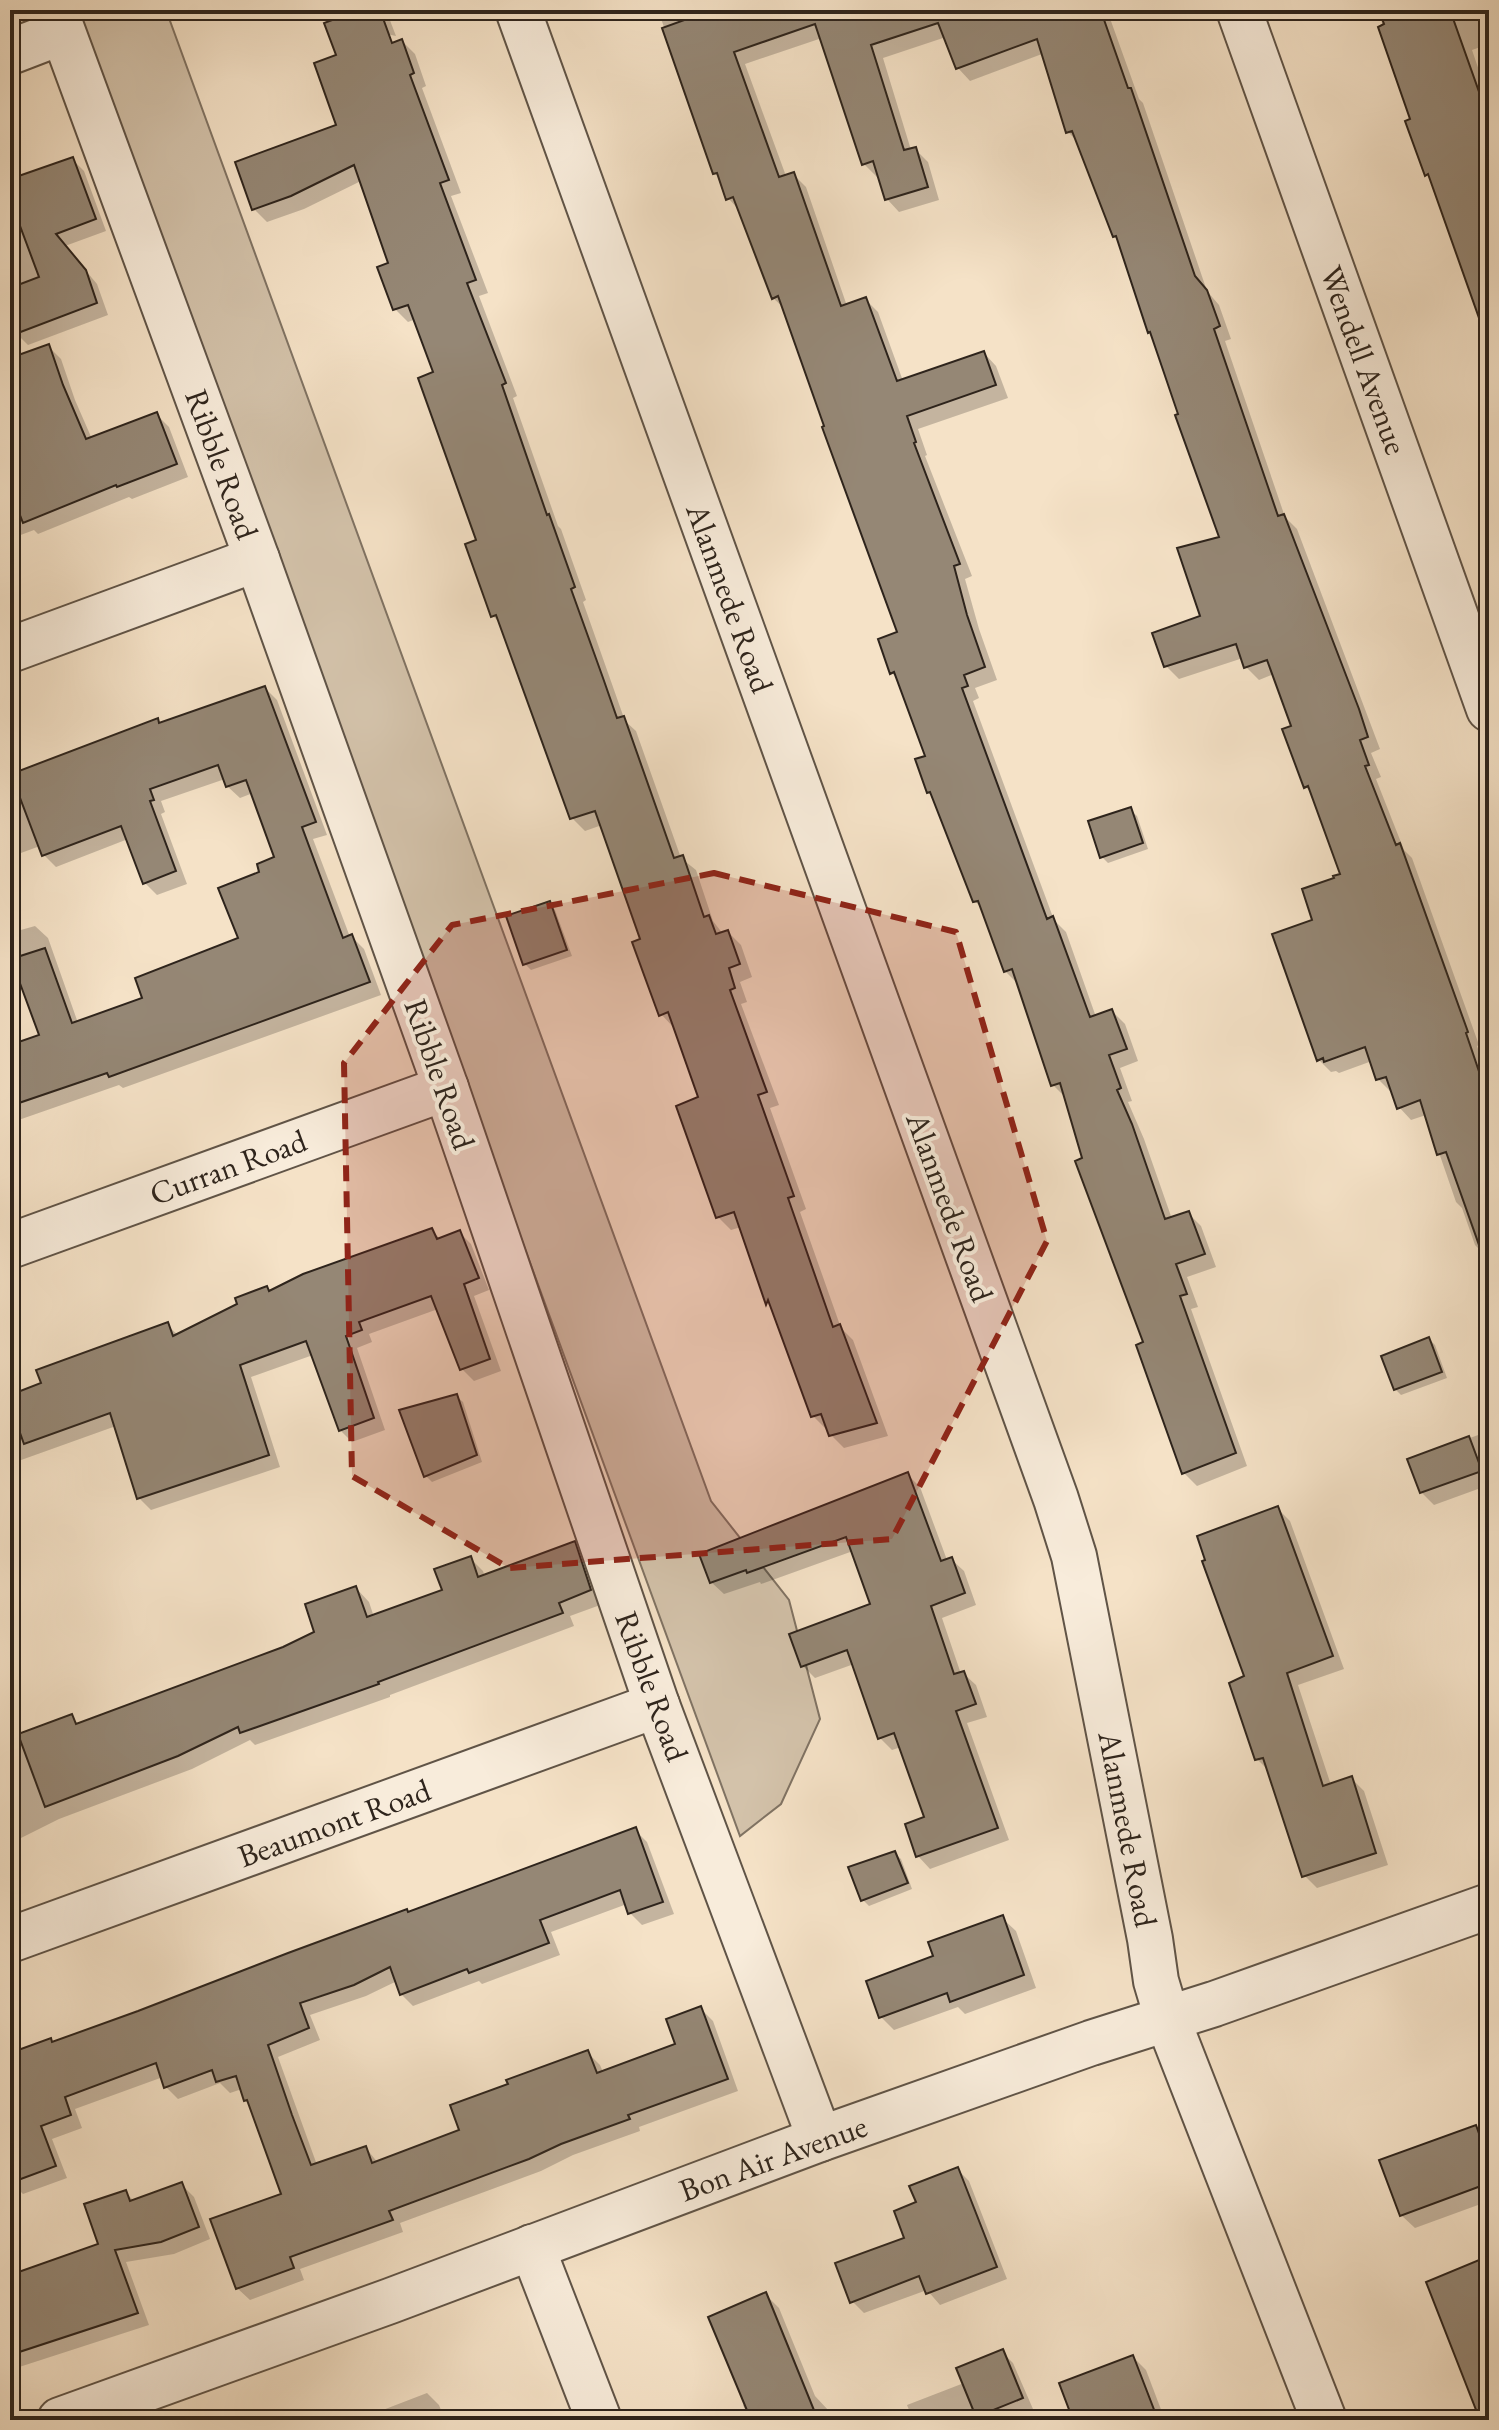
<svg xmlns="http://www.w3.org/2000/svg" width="1499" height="2430" viewBox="0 0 1499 2430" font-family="'EB Garamond',serif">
<rect width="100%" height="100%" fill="#f5e2c7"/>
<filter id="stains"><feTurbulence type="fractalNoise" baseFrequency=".0025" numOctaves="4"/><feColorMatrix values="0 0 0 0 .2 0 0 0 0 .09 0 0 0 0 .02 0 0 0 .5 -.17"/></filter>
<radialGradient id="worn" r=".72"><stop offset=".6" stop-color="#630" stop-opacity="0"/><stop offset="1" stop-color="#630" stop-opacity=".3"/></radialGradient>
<polygon fill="#d3c2aa" stroke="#807363" stroke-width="2" points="79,10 166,10 711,1501 789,1600 820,1719 781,1804 740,1836 128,165"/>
<g fill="#0003">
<polygon points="295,10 386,10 396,36 301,16"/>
<polygon points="658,10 1107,10 1139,99 1143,103 1207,291 1219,305 1231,339 1225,341 1285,517 1297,529 1380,749 1371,753 1381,777 1376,779 1404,850 1412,858 1479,1045 1477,1046 1489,1081 1489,1267 1485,1255 1475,1245 1462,1208 1456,1202 1426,1115 1411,1120 1399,1107 1393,1091 1391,1092 1378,1079 1372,1061 1339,1073 1336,1071 1331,1072 1319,1060 1315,921 1342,875 1313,795 1306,787 1294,727 1274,674 1259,680 1246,667 1243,658 1179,679 1166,666 1202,617 1222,538 1119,240 1115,236 1079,143 1068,132 1042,54 970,81 958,68 946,37 883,58 911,150 915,149 928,162 939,200 899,212 887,199 880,176 877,177 864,164 822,38 745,64 786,176 793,174 806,187 847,306 865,299 878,312 903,381 984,353 996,366 1008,398 918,429 927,455 925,456 972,576 965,579 979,629 997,680 975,688 979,698 973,701 1054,920 1066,932 1096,1017 1112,1011 1125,1024 1138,1061 1120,1068 1132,1101 1128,1102 1144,1139 1172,1219 1188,1213 1201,1226 1216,1267 1187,1277 1198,1307 1191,1309 1247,1466 1197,1486 1184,1473 1146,1343 1066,1098 1053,1085 1019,985 1005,971 983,910 975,901 935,799 928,792 927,757 899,680 892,673 899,634 785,309 773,298 740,211 728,198 721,180 715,173"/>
<polygon points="1378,10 1489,10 1489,44 1472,50 1489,100 1489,341 1432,180 1426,174 1412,121"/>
<polygon points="389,39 394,44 402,41 415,54 426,86 422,88 461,193 451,196 488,293 479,296 517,396 513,398 558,526 561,529 586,600 583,602 625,721 636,731 681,858 696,870 713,921 723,934 728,932 741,945 752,977 740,982 747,1002 741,1004 779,1105 770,1108 806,1209 800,1212 841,1328 853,1340 888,1436 844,1448 831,1435 828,1428 826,1429 813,1416 773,1309 768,1304 741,1227 731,1230 718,1217 701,1098 674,1028 661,1014 643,940 602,825 585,831 572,818 502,625 493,616 479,541 436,374 416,319 408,322 395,309 391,264 361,181 304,209 267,222 254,209 339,126"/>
<polygon points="72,159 84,171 106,231 65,246 97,284 108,315 28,345 16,333 10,318 10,182"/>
<polygon points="48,346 61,359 75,400 92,439 156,414 169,427 188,477 132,499 129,497 38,534 34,530 10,539 10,360"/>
<polygon points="265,688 277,700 327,835 313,839 350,937 352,937 364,949 381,995 123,1088 119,1085 10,1123 10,1047 42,1036 10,949 10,933 35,926 48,938 78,1023 144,999 241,940 262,873 277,858 253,793 240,798 227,786 225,779 161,801 165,812 161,814 187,884 157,895 145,883 128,839 56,867 44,855 40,846 10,857 10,777 157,720 161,724"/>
<polygon points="1130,810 1137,816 1148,849 1108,863 1102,857"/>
<polygon points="549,903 555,910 572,956 531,970 525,964"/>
<polygon points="432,1230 441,1240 459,1232 471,1244 489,1290 474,1296 501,1371 474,1381 462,1369 438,1309 369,1334 372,1342 357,1348 385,1430 352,1442 340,1430 313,1355 251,1377 280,1467 151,1510 139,1498 116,1426 10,1464 10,1397 43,1385 167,1325 178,1335 267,1288 271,1292"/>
<polygon points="1429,1339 1435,1345 1447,1378 1401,1395 1395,1389"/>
<polygon points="456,1396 463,1402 482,1462 432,1482 426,1476"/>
<polygon points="1489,1431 1489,1485 1434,1505 1421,1492 1410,1460"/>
<polygon points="908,1475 920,1487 947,1560 951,1559 964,1571 976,1605 942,1618 961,1674 963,1673 976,1685 987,1717 967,1723 1009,1840 930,1869 918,1856 927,1818 901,1747 892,1750 880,1738 854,1664 815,1678 803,1666 872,1605 853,1551 761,1584 760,1582 724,1594 711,1582"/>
<polygon points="1277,1508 1290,1521 1344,1669 1298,1685 1331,1785 1351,1778 1364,1791 1388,1865 1317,1888 1304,1875 1269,1771 1257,1759 1246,1677"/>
<polygon points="574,1543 587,1556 603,1604 570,1616 574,1626 390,1695 390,1697 255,1745 250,1740 192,1769 59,1819 19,1839 21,1844 10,1848 10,1739 71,1717 80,1725 284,1649 317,1633 356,1588 369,1602 374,1617 444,1591 470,1558 483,1571 485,1577"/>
<polygon points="635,1830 647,1842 674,1914 642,1925 630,1913 627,1904 551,1932 560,1955 482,1984 479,1981 413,2006 401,1994 397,1981 366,1996 310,2015 320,2040 278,2057 317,2165 366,2148 378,2163 461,2131 588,2053 600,2065 603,2072 678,2045 701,2009 713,2021 738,2091 639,2127 640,2131 573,2155 541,2171 400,2223 403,2232 300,2269 304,2280 250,2300 237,2288 284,2195 251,2104 246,2100 242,2089 230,2093 220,2083 178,2099 166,2087 163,2077 75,2109 82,2128 52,2139 67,2178 23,2194 11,2182 10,2055 53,2044"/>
<polygon points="894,1853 901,1859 912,1889 869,1906 862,1899"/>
<polygon points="1002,1918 1016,1931 1036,1988 965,2014 958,2007 894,2030 881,2017 936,1958"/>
<polygon points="1475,2127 1489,2142 1489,2201 1415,2228 1401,2215"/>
<polygon points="957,2169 969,2181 1007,2279 940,2305 927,2290 864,2313 852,2301 907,2239 918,2203"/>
<polygon points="182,2185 194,2197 210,2239 174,2254 126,2262 149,2325 10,2370 10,2276 101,2245 125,2192 135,2202"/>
<polygon points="1479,2263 1489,2273 1489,2402"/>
<polygon points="766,2295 779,2308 815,2396 829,2411 833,2420 750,2420 743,2405 746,2403"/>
<polygon points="1002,2352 1013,2363 1033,2409 1007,2420 913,2420 907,2405 964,2383"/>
<polygon points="1133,2357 1146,2370 1165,2420 1075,2420"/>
<polygon points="427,2393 439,2405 444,2418 451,2416 455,2420 378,2420 375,2413"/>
</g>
<g fill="#958775" stroke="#2e241c" stroke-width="2">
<polygon points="359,10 380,10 392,43 402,39 414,73 410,75 449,180 440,183 476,280 467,283 506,383 502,385 547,515 549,514 575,587 571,589 603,678 617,718 624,716 674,858 683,855 704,917 709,915 716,934 728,930 740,964 729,968 735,988 730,990 767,1092 758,1095 794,1196 788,1198 833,1327 840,1324 877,1423 829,1436 821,1414 811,1417 768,1300 766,1305 734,1212 716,1218 676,1106 698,1097 668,1012 659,1016 632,942 640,939 595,811 570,819 496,615 491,617 485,600 465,544 476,540 418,378 433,372 408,305 393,310 377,267 388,263 354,165 291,196 252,210 235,162 336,125 314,63 336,55 324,23"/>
<polygon points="712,10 1103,10 1102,14 1128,88 1131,88 1195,276 1207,290 1220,326 1214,329 1278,516 1284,514 1359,709 1368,737 1360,740 1369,765 1365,766 1396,845 1400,843 1468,1032 1466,1033 1489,1101 1489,1258 1484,1259 1446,1152 1437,1155 1420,1100 1397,1109 1386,1077 1376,1080 1365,1047 1324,1062 1323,1058 1317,1061 1272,934 1312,920 1302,889 1334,878 1333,876 1340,874 1308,786 1304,788 1282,729 1291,726 1267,660 1244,668 1236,644 1164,667 1152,633 1200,616 1177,548 1219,537 1175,415 1178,414 1162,367 1150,332 1148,333 1116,236 1113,237 1072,131 1066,133 1037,39 956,69 938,23 871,45 904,150 916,147 928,187 885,200 873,161 862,165 815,24 734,52 779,177 794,172 841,306 866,297 897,381 984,351 996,385 907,416 916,442 914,443 960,564 954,566 967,615 985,667 964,675 968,686 962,688 1047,919 1053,916 1090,1017 1112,1009 1127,1049 1109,1055 1121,1088 1117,1090 1132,1124 1165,1219 1189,1211 1205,1254 1176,1264 1187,1294 1180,1296 1236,1453 1182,1474 1136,1345 1143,1342 1075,1161 1082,1158 1060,1083 1051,1086 1012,969 1004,972 978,901 973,902 930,792 927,793 915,759 925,756 894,672 890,674 878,639 897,632 822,427 824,426 778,296 772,299 733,197 726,200 717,173 713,174 662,28"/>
<polygon points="1379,10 1450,10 1489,120 1489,331 1484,332 1428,174 1425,176 1405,121 1410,119 1378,27 1384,24"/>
<polygon points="73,157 96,219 56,234 86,270 97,303 10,336 10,288 39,277 10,199 10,179"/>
<polygon points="49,344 63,385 86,439 157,412 177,464 117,487 116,485 23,523 10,489 10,358"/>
<polygon points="265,686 316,822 302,827 343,938 352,934 370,982 109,1077 107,1073 10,1106 10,1045 39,1035 11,959 45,948 72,1023 142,998 135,978 238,938 218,888 259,872 257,864 274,857 246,780 226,787 218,765 150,789 154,800 150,801 176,871 143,884 121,826 42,856 11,774 158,718 159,723"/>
<polygon points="1131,807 1143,843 1100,858 1088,821"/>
<polygon points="550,901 567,950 523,965 506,916"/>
<polygon points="432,1228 437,1239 460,1230 479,1278 464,1284 490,1359 460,1370 431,1296 359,1322 362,1330 346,1336 374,1418 339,1431 306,1341 240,1365 269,1455 137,1499 110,1413 24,1444 10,1405 10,1395 41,1383 36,1370 168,1322 173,1336 237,1304 235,1298 267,1286 269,1291 303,1274"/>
<polygon points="1429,1337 1442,1372 1394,1390 1381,1356"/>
<polygon points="457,1394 477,1455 424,1477 399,1410"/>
<polygon points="1469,1436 1482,1471 1420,1493 1407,1459"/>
<polygon points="908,1472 941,1561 952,1557 965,1593 931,1606 954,1674 964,1671 976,1704 956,1711 998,1828 916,1857 905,1824 924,1817 894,1733 878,1739 847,1650 801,1667 789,1634 870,1604 846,1537 747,1573 746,1570 710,1583 699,1554"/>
<polygon points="1278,1506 1333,1656 1287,1673 1323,1786 1352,1776 1376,1853 1302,1877 1263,1758 1255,1760 1229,1683 1244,1676 1202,1561 1205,1560 1197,1536"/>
<polygon points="575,1541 591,1590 559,1603 563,1613 378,1682 379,1684 240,1733 238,1727 178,1756 45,1807 18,1734 72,1714 76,1724 283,1647 314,1632 305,1604 356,1586 367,1617 442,1590 434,1569 471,1556 478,1577"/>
<polygon points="636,1827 663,1902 628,1914 620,1890 540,1920 549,1943 469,1973 467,1969 400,1995 390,1967 354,1985 300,2003 309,2028 268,2045 292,2115 311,2165 366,2146 372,2163 459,2130 450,2105 508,2084 506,2080 588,2050 597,2073 675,2044 666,2019 701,2006 728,2079 628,2115 630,2119 561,2144 529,2159 389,2211 393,2220 290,2257 294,2268 236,2289 210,2219 281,2194 247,2100 244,2101 236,2076 216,2082 212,2070 164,2088 156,2063 65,2097 71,2115 41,2126 56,2166 10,2183 10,2053 51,2038 52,2042 138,2011 288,1953 407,1909 408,1912"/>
<polygon points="895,1851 908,1883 861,1901 848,1867"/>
<polygon points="1003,1915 1024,1975 950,2002 947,1993 879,2018 866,1981 933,1956 928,1942"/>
<polygon points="1476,2125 1489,2162 1489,2183 1400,2216 1379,2160"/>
<polygon points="958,2167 997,2267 926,2294 919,2276 850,2303 835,2263 904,2238 894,2211 916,2202 909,2186"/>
<polygon points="182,2182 199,2227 161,2242 115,2250 138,2313 10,2355 10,2275 98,2244 84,2204 126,2190 130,2201"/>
<polygon points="1479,2260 1489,2286 1489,2420 1480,2420 1426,2282"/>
<polygon points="766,2292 818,2420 751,2420 708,2317"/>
<polygon points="1003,2349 1023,2398 976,2417 956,2368"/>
<polygon points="1133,2355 1158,2420 1073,2420 1059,2383"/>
</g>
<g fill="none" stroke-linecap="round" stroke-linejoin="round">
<g stroke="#605447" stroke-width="48">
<g id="street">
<polyline points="55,10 257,559 446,1088 657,1705 820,2139"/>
<polyline points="518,10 1056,1499 1074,1556 1150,1939 1156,1981 1167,2018 1324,2420"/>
<polyline points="1239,10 1489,709"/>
<polyline points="10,52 62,32"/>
<polyline points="10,650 257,559"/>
<polyline points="10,1246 446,1088"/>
<polyline points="10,1940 657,1705"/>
<polyline points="532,2247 599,2420"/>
<polyline points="60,2420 390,2301 820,2139 1091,2043 1214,2004 1489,1906"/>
</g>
</g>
<use href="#street" stroke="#f8ecdb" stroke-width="44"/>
</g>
<path fill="#8f2418" fill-opacity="0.2" stroke="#8f2418" stroke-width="6" stroke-dasharray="16 10" stroke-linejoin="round" d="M714,873L956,932L1047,1241L892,1539L509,1568L352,1476L344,1063L452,925Z"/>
<g text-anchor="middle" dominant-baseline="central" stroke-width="8" stroke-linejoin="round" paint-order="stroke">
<g font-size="32" fill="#2e241c" stroke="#f8ecdb">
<text transform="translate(1364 360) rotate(70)">Wendell Avenue</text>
<text transform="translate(222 464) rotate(70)">Ribble Road</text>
<text transform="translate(730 598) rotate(70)">Alanmede Road</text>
<text transform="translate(440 1074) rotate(71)">Ribble Road</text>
<text transform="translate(228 1167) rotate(-20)">Curran Road</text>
<text transform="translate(950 1207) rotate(70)">Alanmede Road</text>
<text transform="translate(652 1686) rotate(70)">Ribble Road</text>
<text transform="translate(334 1823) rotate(-20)">Beaumont Road</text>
<text transform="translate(1128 1829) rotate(79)">Alanmede Road</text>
<text transform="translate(773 2158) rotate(-20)">Bon Air Avenue</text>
</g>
</g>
<rect width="1499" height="2430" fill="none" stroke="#f5e2c7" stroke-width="40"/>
<rect x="12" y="12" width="1475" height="2406" fill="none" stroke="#2e241c" stroke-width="4"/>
<rect x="20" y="20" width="1459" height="2390" fill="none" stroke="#2e241c" stroke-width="2"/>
<rect width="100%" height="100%" filter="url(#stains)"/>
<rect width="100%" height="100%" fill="url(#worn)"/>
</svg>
